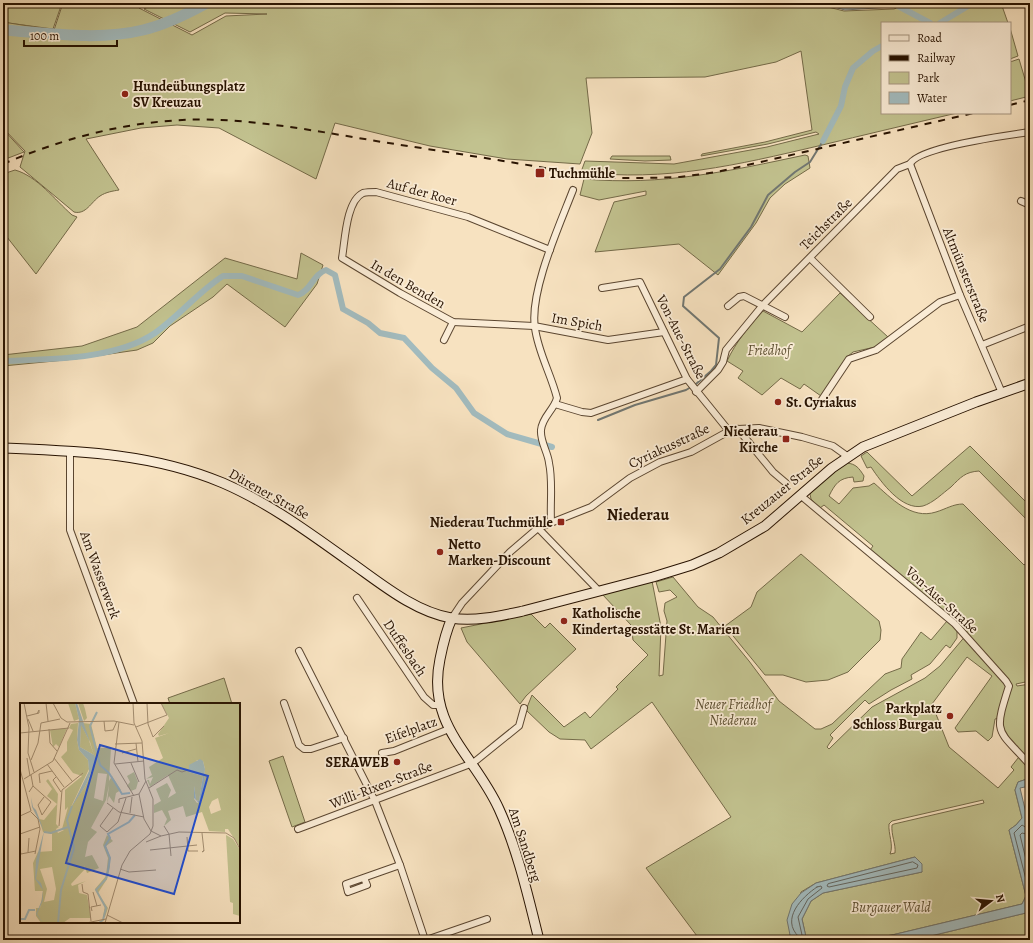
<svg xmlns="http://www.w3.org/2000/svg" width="1033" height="943" viewBox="0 0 1033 943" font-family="Alegreya,serif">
<rect width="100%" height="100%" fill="#f7e2c0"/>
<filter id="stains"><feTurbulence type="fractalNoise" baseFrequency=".005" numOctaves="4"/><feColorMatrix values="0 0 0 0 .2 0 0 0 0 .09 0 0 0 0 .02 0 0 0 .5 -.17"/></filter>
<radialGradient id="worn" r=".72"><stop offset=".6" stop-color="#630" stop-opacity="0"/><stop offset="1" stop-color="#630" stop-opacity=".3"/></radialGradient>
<g fill="#c2c28f" stroke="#746a48" fill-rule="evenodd">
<polygon points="3,3 62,3 53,29 8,23 3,21"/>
<path d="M63,3H150L139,8L192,35L226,16L267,14L225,13L190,32L144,9L155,3H812L844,11L894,9L908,3H1001L1008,23H882V113H957C910,124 864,135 818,146C737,165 666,182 581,172L585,161L674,164L767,147L819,134L816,132L768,144L701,156L702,154L765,142L812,130L801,51L776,62L705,77L586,78L592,133L580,164L507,159L430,146L335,123L316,179L219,128L177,125L141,128L86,139L119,190C113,191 106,192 100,196C91,202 86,215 74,212L20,167L25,151L3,128V22L54,30Z"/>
<polygon points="1010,28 1018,56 1010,59"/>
<polygon points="1019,59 1030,96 1010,101 1010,62"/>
<polygon points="3,129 24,152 3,160"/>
<path d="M805,155L808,156L810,168L785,184L770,198L756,223L718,275L679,244L595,252L614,202L646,195V191L599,200L580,195L584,179C662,186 730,171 805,155Z"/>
<polygon points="612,156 670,156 671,160 645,161 610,159"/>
<path d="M15,170C37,176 55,200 72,215L77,217L36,274L3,232V174Z"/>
<polygon points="301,253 323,265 317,284 285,327 227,284 213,297 170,326 153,343 137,350 75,359 3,366 3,355 82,346 137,327 225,258 297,279"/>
<path d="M840,293L888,337L875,347L853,352L847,357L821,396L804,384L800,389L781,378L762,395L738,378L743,371L727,361C736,342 749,326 763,311L802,332Z"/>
<path d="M970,446L1030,506V523L979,471C965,472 961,477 951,487C943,493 933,503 923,506C902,511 881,482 871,467L867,468L861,456L867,452L912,496Z"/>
<path d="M847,463C856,464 859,468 864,476L863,481L854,482L853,477C839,478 835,484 829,496L839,504L853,488L869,486L874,483C891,498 911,520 936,512C946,509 953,504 963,504L1024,565L1030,560V681L1016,684L1017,686L1030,684V778L1018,782L1015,790L1022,818L1016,825L1009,830L1026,896L1022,904L892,935L859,940H813L806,937L802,919L811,901L823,893L922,872L915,857L816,883L801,892L790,935L797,940H700L646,868L731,817L652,702L591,749L585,740L560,739L549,732L526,710L532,695L564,727L585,712L590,718L618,689L616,687L648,655L633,640L631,625L602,594L652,581L661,627L659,676L663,675L667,621L664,611L665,603L677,597L670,590L659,592L656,582L673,577L698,607L713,617L749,661L779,701L815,729H821L832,724L885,674L901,668L902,659L921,632L931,640L947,621L957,630V638L950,648L946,645L930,664L911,675L912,679L891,690L869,704L865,700L830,735L833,738L827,747L829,749L872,707L925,678L940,666L967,634L870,550L873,546L824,505L820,508L811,499L810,494L823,480ZM967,657L992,676L955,728L958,732L976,731L988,741L992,737L995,719L1003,717C1000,732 1013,743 1022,753L1011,767L1014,770L998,788L949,747L932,704ZM983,800L984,803L894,824L892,825C891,835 896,844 895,853L890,854C894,845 888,834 889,824L892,821Z"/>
<polygon points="801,554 879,621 881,630 880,640 848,672 828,680 806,682 783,675 765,675 725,626 751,607 757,592"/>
<polygon points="531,614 545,628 550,623 576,649 526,696 520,704 467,642 461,628"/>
<polygon points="224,678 232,704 170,704 168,698"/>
<polygon points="283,756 305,822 292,827 269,761"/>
<polygon points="1030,912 1030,940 914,940"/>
</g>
<g fill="#a2bbbe" stroke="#717772">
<polygon points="818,3 905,3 892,7 845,10"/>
<polygon points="1030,778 1030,786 1020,788 1030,830 1030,853 1028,855 1030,862 1030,912 914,940 859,940 892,935 1022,904 1026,896 1009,830 1016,825 1022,818 1015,790 1018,782"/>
<polygon points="915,857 922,864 922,872 823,893 811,901 802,919 806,937 813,940 797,940 790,935 787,920 792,904 801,893 816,883"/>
</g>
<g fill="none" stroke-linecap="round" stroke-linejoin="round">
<g stroke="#64665f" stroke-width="1">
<polyline points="833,3 845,6 888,3"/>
<polyline points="1030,830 1022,825 1014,833 1030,895 1026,906 1030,908"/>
<polyline points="1030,835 1022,833 1020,835 1030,876"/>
<polygon points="913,862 918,865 917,868 829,887 827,886 828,884"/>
<path d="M817,887L821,886L822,888L808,899L798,917L802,935L799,937C780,919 802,897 817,887Z"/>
</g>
<g stroke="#717772" stroke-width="2">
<polyline points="963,3 966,9"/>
<polyline points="598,420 635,405 686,390 696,384 711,371 716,365 719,338 683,306 684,297 720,269 751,227 768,195 795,172 810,162 823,141"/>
</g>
<g stroke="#a2bbbe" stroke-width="6">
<polyline points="898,6 930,23"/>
<polyline points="940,23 973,3"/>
<polyline points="823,141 841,106 845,87 853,68 873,51 882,46"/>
<path d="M3,361C50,359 115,360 155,333C179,316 198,292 223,276H242L298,295C311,291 313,274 326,270L335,275L343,309L368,323L380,333L404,338L432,368L456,388L474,413L507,434L552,447"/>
</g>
<path stroke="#a2bbbe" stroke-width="11" d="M3,30C47,33 99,41 143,30C165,25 187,14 207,3"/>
<g stroke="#5b4630" stroke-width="8">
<g id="minor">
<polyline points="910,164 960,295 1002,393"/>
<path d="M910,164C918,147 1009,135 1030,132"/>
<polyline points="1021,201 1030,205"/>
<path d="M550,250L468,217L376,192C372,192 367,192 363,193C346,201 345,241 342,258L400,293L453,322L534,326L608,340L664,332"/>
<polyline points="810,258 870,317"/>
<polyline points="602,288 640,282 687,379 729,431"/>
<polyline points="728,306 739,297 744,296 785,317"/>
<polyline points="444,340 453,322"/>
<polyline points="982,345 1030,326"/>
<polyline points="696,392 718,370 723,362 726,350 763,305 897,169 910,164"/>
<polyline points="821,401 849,359 876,350 940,302 960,295"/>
<polyline points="555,404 582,412 591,413 687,379"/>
<polyline points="738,429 773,472 786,483"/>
<polyline points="70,450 70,530 134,704"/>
<path d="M800,495L955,624L1006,681L1009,686C993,736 997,728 1030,765"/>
<path d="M551,521C550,502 553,481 549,463C548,452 540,442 541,430C542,417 554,410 557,398C551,374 538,352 535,328C529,292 560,224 573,190"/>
<polyline points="538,528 599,591"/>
<polyline points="357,598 424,697 433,705 439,705"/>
<polyline points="452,618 462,603 510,552 538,528 591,507 630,478 660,462 691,452 729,431 738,429 759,428 802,437 833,446 847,456"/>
<polyline points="299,651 375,801 400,865 425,940"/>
<polyline points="284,703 299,745 304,749 311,749 344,738"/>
<polyline points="382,753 394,751 449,729"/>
<polyline points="298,829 473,763 519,726 524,708"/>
<polyline points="364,878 367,885 348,892 346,884 400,865"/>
<polyline points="426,940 487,919"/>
</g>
</g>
<g stroke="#271200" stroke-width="11">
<g id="secondary">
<path d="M3,448C78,451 152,453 223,483C267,502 307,531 346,559C378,581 412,611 451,618C474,622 500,616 523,611L653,577L692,565L719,553L765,526L832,468L863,447L976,402L1030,383"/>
<path d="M452,618C446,631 443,644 440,659C426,726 474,754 499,809C518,851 528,896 539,940"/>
</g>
</g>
<use href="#minor" stroke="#faecd6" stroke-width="6"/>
<use href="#secondary" stroke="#faecd6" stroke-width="9"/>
<g stroke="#271200" stroke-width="2" stroke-dasharray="7 7" stroke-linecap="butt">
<polyline points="1010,105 1030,100"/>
<path d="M3,164C78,132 156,114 238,121C286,125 334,134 382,142C447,152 513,162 579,174L617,178H645L680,177L717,172L974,113"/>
</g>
</g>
<g fill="#8f2418" stroke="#faecd6" stroke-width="1.5">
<circle cx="125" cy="94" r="4"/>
<rect x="535" y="168" width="10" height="10" rx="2"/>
<circle cx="778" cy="402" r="4"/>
<rect x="782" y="435" width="8" height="8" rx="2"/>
<rect x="557" y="518" width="8" height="8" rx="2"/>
<circle cx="440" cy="552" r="4"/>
<circle cx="564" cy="621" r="4"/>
<circle cx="950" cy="716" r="4"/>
<circle cx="397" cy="762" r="4"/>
</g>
<g text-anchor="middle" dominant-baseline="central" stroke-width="3.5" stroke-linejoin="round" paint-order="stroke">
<g font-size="14" font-weight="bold" fill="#271200" stroke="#faecd6" text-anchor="start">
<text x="133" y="86">Hundeübungsplatz<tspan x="133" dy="16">SV Kreuzau</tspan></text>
<text x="549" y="173">Tuchmühle</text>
<text x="786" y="402">St. Cyriakus</text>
<text x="778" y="431" text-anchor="end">Niederau<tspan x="778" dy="16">Kirche</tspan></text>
<text x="553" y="522" text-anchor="end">Niederau Tuchmühle</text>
<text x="448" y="544">Netto<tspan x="448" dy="16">Marken-Discount</tspan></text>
<text x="572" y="613">Katholische<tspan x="572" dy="16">Kindertagesstätte St. Marien</tspan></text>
<text x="942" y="708" text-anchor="end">Parkplatz<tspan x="942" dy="16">Schloss Burgau</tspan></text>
<text x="389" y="762" text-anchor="end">SERAWEB</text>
</g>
<g font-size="14" fill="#271200" stroke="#faecd6">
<text transform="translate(422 192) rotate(15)">Auf der Roer</text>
<text transform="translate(826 224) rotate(-45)">Teichstraße</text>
<text transform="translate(966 275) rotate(68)">Altmünsterstraße</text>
<text transform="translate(408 284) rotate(30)">In den Benden</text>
<text transform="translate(577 322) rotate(10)">Im Spich</text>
<text transform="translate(681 337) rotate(63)">Von-Aue-Straße</text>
<text transform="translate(669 446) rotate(-25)">Cyriakusstraße</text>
<text transform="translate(782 490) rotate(-39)">Kreuzauer Straße</text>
<text transform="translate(269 494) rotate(29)">Dürener Straße</text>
<text transform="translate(100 575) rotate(70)">Am Wasserwerk</text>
<text transform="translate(942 600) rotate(42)">Von-Aue-Straße</text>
<text transform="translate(405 648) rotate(56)">Duffesbach</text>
<text transform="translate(411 730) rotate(-20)">Eifelplatz</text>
<text transform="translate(381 785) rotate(-21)">Willi-Rixen-Straße</text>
<text transform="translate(525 845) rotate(72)">Am Sandberg</text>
</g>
<g font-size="14" font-style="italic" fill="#5d5032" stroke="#faecd6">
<text x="769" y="350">Friedhof</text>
<text x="733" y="704">Neuer Friedhof<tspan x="733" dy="16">Niederau</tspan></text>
<text x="891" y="907">Burgauer Wald</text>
</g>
<g font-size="16" font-weight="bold" fill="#271200" stroke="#faecd6">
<text x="638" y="515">Niederau</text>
</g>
</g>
<g transform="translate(20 703)">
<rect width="220" height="220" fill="#f7e2c0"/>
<path d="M48,0H55L59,16L54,18ZM58,0H63L65,6L67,15L64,18ZM141,0H220V145L208,126H205V129L189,128L182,109L166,114L163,103L148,108L151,117L144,123L147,116L142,107L134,110V102L141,98L136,86L147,80L151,87L148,95L156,90L148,72L130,84L127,77H129L130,81L133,74L126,76L132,72L129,64L143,55L135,35L149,30L139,33L138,31L149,15ZM177,57L183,58L185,66L182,98L177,100L174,96V83L176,97L179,98L183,73L169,69L170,62H174ZM198,95L201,107L191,111L189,104L192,98ZM58,20L57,37L59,47L68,57L69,66L51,104L66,82L76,58L63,20L71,21L77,45H91L89,78L92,73L101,87L96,90L94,100L89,93L87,100L89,82L86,97L71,125L77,129L68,139L65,154L72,152L79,165L67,170L64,162L65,166L51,181L52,183L66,178L58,182L59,190L67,192L71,215H50L43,220H21L16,213V205H20L23,188H15L13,160L18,149L32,148V131L23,129L19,116L24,117L37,101L27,93L32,86L26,78L28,76L38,91L36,121L39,124L36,126L38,130L44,127L42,126L48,104L45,107V87L62,73L53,70L41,54L47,48V39L53,27L49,25L51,21ZM78,70L87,71L83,98L74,95ZM32,164L36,186L34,197L24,199L27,186L20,166ZM61,21L70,39L74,52L60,44ZM47,25L39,44L36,41L33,44L30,27ZM114,69L118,79L116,86L111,88L107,83L110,79L107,73ZM87,132L93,138L86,143L90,154V163L87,176L78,190L88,205L85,214H83L85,202L75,186L86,173L88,155L83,142ZM206,132L213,136L220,147V213L213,211V200L210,199Z" fill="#c2c28f" fill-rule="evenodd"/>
<path d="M55,0H57L76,57L66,82L51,105L69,68L68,57L59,47L57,37L59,16ZM61,22L70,39L74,52L60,44ZM180,56L183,58L185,66L183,95L179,100L174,95V83L176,97L179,98L183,73L169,69V62ZM11,94L13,104L16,107L24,128L16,176L21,180L23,187V197L17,211L23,220L16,211L22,197L23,187L15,176L16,157L24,128L12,104Z" fill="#a2bbbe" fill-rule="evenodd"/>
<path fill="none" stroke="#a2bbbe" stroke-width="2" d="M77,9L70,23L80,62L89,70M89,70L102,91L110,90M24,129L31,130L48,124M0,216H5L9,207H15M38,220L41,187L54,145L47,117L52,103M79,220L83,217L86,205L76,187L86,176L88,168L90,155L85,143L90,135L88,131L109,119L115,112"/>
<path fill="none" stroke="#a48f73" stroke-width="1" d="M4,0L9,25L8,50L14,69M26,0L28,18M33,0L41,15L47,19L94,18L114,22M127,0L128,21L133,34L144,23M7,13L19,10V7L17,11M8,16L13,28M84,18L85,28L93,27L97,18M99,19L94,60L114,93M116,24L147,12L141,0M29,26L30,40L37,48M0,30L49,25M116,40L118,59M95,41L122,40M102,50L116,46M7,55L10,73M34,55L52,78M11,57L18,40L21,20L40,16M111,60L119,79M27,61L44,84M95,61L124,58M0,66L11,108L0,113M36,74L33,77L41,89M4,76L33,58L50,20M126,78L119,91L124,116L131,128M20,80L19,71L32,68M13,83L31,99L22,112L18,102L24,94M129,85L157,67L162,69L168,67M9,89L13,83L11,72M87,100L99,109L124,114M99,100V96L119,91M93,105L80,123L87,129L98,119L106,95M11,109L18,116L20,126L15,151M110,110L112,94M39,123L42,87L63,70M144,123L149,131L151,153M131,128L141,133L159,129L206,130L214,135L220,146M182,130L184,148L182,149L184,147M0,131L20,124M167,134L168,148H178M126,139L141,133M0,147L1,151L16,148M130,147L177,142M8,149L9,135M100,166L109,169L136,167M62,181L63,189L68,191L71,218M73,189L77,203M72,208L71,204L81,202M87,212L103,220M66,220L86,216M85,220L102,162L110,148L130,131L133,123V96L125,76L122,38L114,20L113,0"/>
<path fill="#1d4ed8" fill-opacity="0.15" stroke="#1d4ed8" stroke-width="2" d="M80,42L188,73L154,191L46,160Z"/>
<rect width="220" height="220" fill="none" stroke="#271200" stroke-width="2"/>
</g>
<rect width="1033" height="943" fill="none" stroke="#f7e2c0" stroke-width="16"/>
<rect x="4" y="4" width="1025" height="935" fill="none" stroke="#271200" stroke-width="2"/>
<rect x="8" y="8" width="1017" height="927" fill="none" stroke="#271200"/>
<rect x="881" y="22" width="130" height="92" fill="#faecd6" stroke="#a69580"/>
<rect x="889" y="35" width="20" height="6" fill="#faecd6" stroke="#a69580"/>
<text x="917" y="42" font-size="12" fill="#271200">Road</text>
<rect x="889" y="55" width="20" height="6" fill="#271200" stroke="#a69580"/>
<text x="917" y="62" font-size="12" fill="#271200">Railway</text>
<rect x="889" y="72" width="20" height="12" fill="#c2c28f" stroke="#a69580"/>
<text x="917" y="82" font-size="12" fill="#271200">Park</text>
<rect x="889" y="92" width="20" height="12" fill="#a2bbbe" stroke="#a69580"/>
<text x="917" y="102" font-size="12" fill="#271200">Water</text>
<g transform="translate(991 901) rotate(74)" stroke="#faecd6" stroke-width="3" paint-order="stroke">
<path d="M0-3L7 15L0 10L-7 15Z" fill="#271200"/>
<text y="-6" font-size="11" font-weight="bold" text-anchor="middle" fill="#271200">N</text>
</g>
<path d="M24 40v6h93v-6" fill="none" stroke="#271200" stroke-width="2"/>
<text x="30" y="40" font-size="12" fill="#271200" stroke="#faecd6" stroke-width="3" paint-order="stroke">100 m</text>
<rect width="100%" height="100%" filter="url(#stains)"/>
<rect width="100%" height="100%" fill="url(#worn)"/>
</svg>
